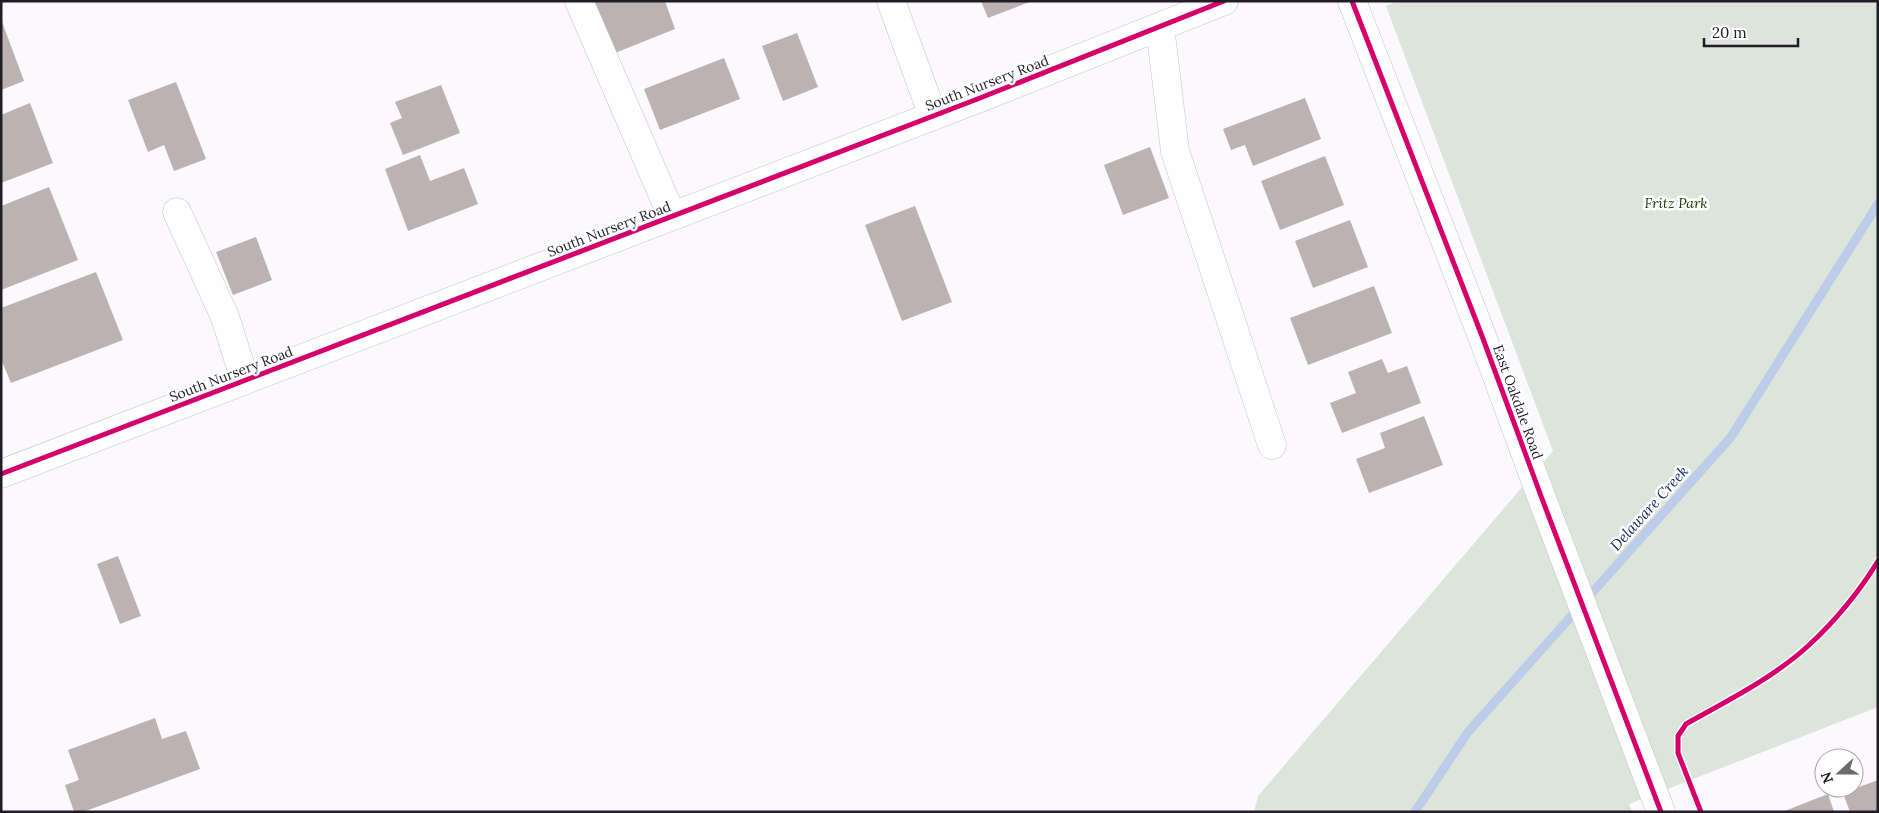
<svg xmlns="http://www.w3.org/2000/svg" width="1879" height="813" viewBox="0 0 1879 813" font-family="Lora,serif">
<rect width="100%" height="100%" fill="#fbf9fd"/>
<polygon fill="#dbe5d9" points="1397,1 1878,1 1878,707 1629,804 1632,812 1254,812 1258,796 1553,451 1386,6"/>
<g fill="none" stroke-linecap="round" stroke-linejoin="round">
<polyline stroke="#bccce9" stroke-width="9" points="1415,812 1468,732 1731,437 1878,204"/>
</g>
<g fill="#bcb2b2">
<polygon points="589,1 665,1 675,29 610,55"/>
<polygon points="981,1 1032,1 988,18"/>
<polygon points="1,19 24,81 1,90"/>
<polygon points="797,33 818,87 783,101 762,46"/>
<polygon points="724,58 740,99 660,130 644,89"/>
<polygon points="176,82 206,159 174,171 164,145 148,152 128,100"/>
<polygon points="441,85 460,133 403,155 390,123 402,118 395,102"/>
<polygon points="1305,98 1321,139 1253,166 1245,145 1231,150 1223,129"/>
<polygon points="30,103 53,163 1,183 1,115"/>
<polygon points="1150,147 1169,198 1123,215 1104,165"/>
<polygon points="420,155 430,181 464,168 478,204 408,231 385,169"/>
<polygon points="1325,156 1344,205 1280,230 1261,181"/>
<polygon points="49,187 78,260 1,290 1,206"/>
<polygon points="915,206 952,302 902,321 865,225"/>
<polygon points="1350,220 1368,267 1313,288 1295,241"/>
<polygon points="256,237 272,280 233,295 216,252"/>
<polygon points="96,272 123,340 11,383 1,359 1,308"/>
<polygon points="1374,286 1392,333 1308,365 1290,318"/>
<polygon points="1382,359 1388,373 1407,366 1421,403 1342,433 1330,403 1356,393 1348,372"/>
<polygon points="1424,416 1443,465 1369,493 1356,459 1385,448 1380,433"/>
<polygon points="118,556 141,616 120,624 97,564"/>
<polygon points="155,718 162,739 186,731 200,769 83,812 74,812 65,785 79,780 68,750"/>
<polygon points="1878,780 1878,812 1850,812 1843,793"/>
<polygon points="1828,794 1834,812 1782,812"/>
</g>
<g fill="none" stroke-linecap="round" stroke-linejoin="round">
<g stroke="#c5c2c9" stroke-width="29">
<g id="minor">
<polyline points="579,1 672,216"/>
<polyline points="891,1 933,116"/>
<polyline points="1352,1 1482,336 1541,496 1661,812"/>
<polyline points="1160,27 1175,151 1272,445"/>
<polyline points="177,212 225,317 245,380"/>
<polyline points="1,474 980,98 1224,1"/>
</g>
</g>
<use href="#minor" stroke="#fefeff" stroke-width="28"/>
<g stroke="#fff" stroke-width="8">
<g id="cycleway">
<polyline points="1352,1 1482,336 1541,496 1661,812"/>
<polyline points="1,474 980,98 1224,1"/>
<path d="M1701,812L1678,753V736L1686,724C1727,701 1773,678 1808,646C1834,622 1859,592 1878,561"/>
</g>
</g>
<use href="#cycleway" stroke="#d6006c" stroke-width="5"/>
</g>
<g text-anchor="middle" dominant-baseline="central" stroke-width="5" stroke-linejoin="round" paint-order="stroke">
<g font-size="14" fill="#211c26" stroke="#fff">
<text transform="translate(987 83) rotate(-21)">South Nursery Road</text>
<text transform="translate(609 229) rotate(-21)">South Nursery Road</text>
<text transform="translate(231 374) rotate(-21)">South Nursery Road</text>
<text transform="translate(1518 402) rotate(70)">East Oakdale Road</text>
</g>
<g font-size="14" font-style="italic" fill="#154009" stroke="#fff">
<text x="1676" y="203">Fritz Park</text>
</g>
<g font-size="15" font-style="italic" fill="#112a5c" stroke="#fff">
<text transform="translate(1649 508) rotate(-48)">Delaware Creek</text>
</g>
</g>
<rect width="1879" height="813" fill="none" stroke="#211c26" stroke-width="5"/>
<g transform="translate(1839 773) rotate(249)"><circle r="24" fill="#ffffff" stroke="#a6a4a8"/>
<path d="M0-4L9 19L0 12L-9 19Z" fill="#6d6971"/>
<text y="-8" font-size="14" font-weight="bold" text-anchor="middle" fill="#211c26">N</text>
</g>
<path d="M1704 38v8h94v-8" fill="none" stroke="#211c26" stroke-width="2.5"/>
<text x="1712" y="38" font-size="15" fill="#211c26" stroke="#ffffff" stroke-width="4" paint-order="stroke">20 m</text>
</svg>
